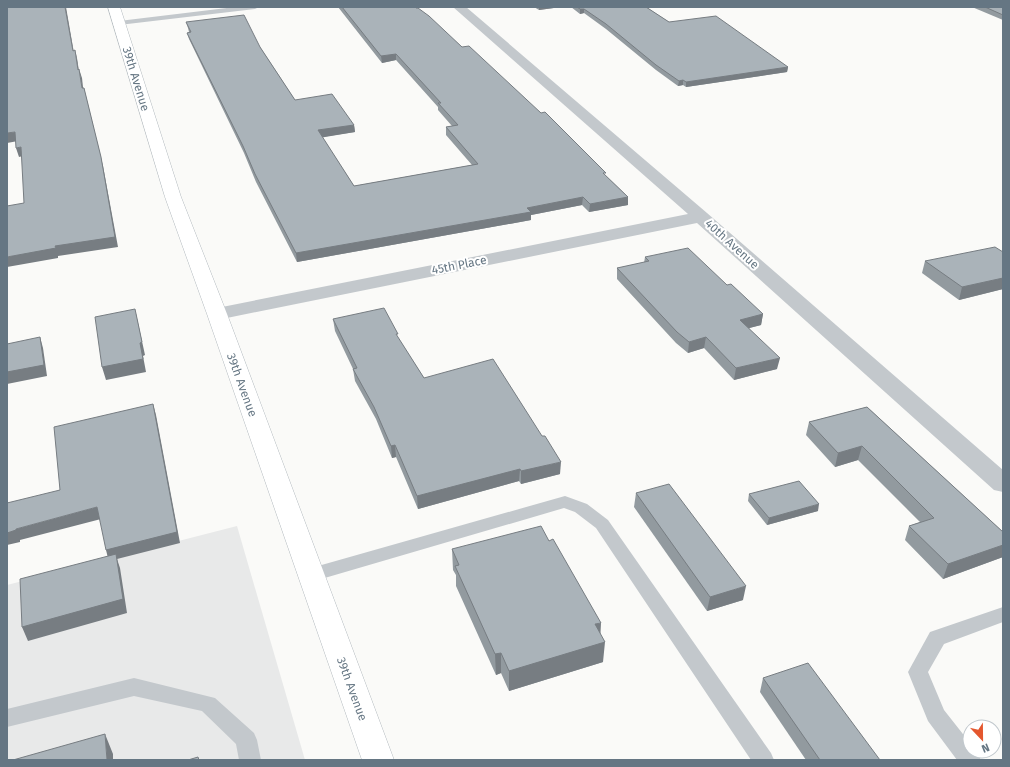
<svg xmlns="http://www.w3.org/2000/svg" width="1010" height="767" viewBox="0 0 1010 767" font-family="'Fira Sans',sans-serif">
<rect width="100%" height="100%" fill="#fafaf8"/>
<polygon fill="#e8e9e9" points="237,526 305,760 7,760 7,585"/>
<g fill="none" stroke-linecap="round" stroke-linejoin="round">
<g stroke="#b3babf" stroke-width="1">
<polygon id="secondary" points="108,7 120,7 181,197 227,314 394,760 362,760 207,314 165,197"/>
</g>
<g fill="#c3c8cc" fill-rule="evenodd">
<polygon points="235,7 259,7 255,9 119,25 115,23 119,21"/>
<polygon points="565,496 587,504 608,520 771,753 774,760 751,760 596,528 575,512 564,508 311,582 304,580 302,575 304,570 311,568"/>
<polygon points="1003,607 1003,622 944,644 928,672 944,710 970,743 970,751 976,751 981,760 957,760 928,721 908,672 930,632"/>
<polygon points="134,678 215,698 254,733 257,740 261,760 239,760 236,744 202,711 134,696 7,727 7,709"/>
</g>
<polygon fill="#c3c8cc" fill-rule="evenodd" points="453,7 466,7 707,213 1003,470 1003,492 994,490 697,223 217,320 210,318 207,314 210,310 217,308 688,214"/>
<use href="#secondary" fill="#fff" fill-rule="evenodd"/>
</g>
<g fill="#929a9f">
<polygon points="338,7 415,7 462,47 606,176 628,197 628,205 589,212 582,205 531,215 531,220 297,262 256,182 244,153 189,39 187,33 189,32 188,28 186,22 260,47 295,100 354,125 355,132 322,137 354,186 472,165 446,135 446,127 452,126 438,110 438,107 396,60 382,63"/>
<polygon points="534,7 561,7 539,10"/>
<polygon points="571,7 646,7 669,22 788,67 787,72 686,87 683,85 678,86 656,70 606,29 584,13 580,14"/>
<polygon points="972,7 1003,7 1003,20"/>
<polygon points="1003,252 1003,289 959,300 922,273 925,261"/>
<polygon points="645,257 727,285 763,314 761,325 749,328 777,369 734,380 704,348 688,353 676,343 617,279 617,268 644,263"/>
<polygon points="333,319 398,338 424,378 560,474 521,484 519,481 418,509 396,457 392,458 376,419 355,381 353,369 335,331"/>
<polygon points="867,407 1003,532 1003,557 943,579 905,540 909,526 920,522 858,460 835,467 806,435 809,422"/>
<polygon points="636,493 743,600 707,611 634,507"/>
<polygon points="749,494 818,511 767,525 748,501"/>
<polygon points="452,549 600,634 603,662 509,691 501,673 496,675 456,586 456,575 453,570"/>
<polygon points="763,678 880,760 806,760 760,692"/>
</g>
<g fill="#777d82">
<polygon points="65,7 66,7 75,59 73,51"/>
<polygon points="539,7 561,7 539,10"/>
<polygon points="580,9 584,9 584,13 580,14"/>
<polygon points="75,50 77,58 80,78 78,70"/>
<polygon points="396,54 396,60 382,63 381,56"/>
<polygon points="788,67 787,72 686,87 686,82"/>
<polygon points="79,69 82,78 84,96 82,88"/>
<polygon points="683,80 683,85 678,86 679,81"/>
<polygon points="84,88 103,166 118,247 58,256 58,258 7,267 7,257 55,246"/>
<polygon points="354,125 355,132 319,138 318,130"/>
<polygon points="15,132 18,141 7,143 7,133"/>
<polygon points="21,147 23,156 19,157 16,148"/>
<polygon points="583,197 582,205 531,215 531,220 297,262 296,253"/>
<polygon points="628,197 628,205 589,212 590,204"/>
<polygon points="1003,278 1003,289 959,300 962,287"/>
<polygon points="135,309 145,355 143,356 146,372 106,380 102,367 140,343"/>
<polygon points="763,314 761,325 738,331 740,320"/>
<polygon points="40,337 43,348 47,376 7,384 7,372"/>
<polygon points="706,337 704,348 688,353 689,342"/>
<polygon points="780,358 777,369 734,380 736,368"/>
<polygon points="153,404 156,415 180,543 117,559 120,568 127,613 28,641 22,627 109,562 106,550"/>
<polygon points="395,445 396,457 392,458 391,446"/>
<polygon points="862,446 858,460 835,467 838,453"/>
<polygon points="561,462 560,474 521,484 521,471"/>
<polygon points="520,469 519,481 418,509 417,496"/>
<polygon points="819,504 818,511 767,525 769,518"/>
<polygon points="97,507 101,519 20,540 20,542 7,545 7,533 16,529"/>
<polygon points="1003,545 1003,557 943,579 948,564"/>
<polygon points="746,586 743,600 707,611 710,597"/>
<polygon points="601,623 600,643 605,642 603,662 509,691 509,671 595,624"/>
<polygon points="501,653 501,673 496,675 495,654"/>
<polygon points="105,734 113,754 113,760 107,760"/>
</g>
<g fill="#aab3b9" stroke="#777d82">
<polygon points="7,7 65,7 73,51 75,50 78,70 79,69 82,88 84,88 101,157 115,237 55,246 56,248 7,257 7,206 24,203 21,147 16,148 15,132 7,133"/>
<polygon points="342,7 415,7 416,8 418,8 429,16 462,47 469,46 541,113 545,112 606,173 603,173 628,197 590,204 583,197 527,208 531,212 296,253 255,174 243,146 187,33 191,32 186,22 244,15 260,47 295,100 332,94 354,125 318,130 354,186 478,164 446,127 458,125 438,103 441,103 396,54 381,56"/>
<polygon points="577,7 646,7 669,22 716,16 788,67 686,82 683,80 679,81 656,65 606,24 584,9 580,9"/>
<polygon points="985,7 1003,7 1003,15"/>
<polygon points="995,247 1003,252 1003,278 962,287 925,261"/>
<polygon points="688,248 727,285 731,284 763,314 740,320 780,358 736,368 706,337 689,342 677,332 617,268 649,261 645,257"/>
<polygon points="384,308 398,334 396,334 424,378 493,359 542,436 545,436 561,462 521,471 520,469 417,496 395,445 391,446 374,407 353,369 357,368 333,319"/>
<polygon points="135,309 142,342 140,343 143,359 102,367 95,317"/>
<polygon points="40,337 44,365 7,372 7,344"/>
<polygon points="153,404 177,532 106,550 97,507 16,529 16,530 7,533 7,503 60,490 54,427"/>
<polygon points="867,407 1003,532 1003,545 948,564 909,526 934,518 862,446 838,453 809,422"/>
<polygon points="799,481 819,504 769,518 749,494"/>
<polygon points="669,484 746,586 710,597 636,493"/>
<polygon points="541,526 549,541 553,539 601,623 595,624 605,642 509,671 501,653 495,654 455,566 459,565 452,549"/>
<polygon points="116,554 123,599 22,627 20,579"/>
<polygon points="808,663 880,760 820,760 763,678"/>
<polygon points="105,734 107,760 13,760"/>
<polygon points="198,757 199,760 188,760"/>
</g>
<g text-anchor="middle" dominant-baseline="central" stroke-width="4" stroke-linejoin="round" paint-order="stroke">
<g font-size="12" fill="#657683" stroke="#fff">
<text transform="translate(136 79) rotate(73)">39th Avenue</text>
<text transform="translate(732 244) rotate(42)">40th Avenue</text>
<text transform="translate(459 265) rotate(-11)">45th Place</text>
<text transform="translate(242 385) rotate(70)">39th Avenue</text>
<text transform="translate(352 689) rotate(70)">39th Avenue</text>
</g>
</g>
<rect width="1010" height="767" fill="none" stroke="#657683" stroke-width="16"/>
<g transform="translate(982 739) rotate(158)"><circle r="19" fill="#ffffff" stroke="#c1c8cd"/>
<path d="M0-3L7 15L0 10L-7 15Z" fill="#e4572e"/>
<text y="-6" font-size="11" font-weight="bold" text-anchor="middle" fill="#657683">N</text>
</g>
</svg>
